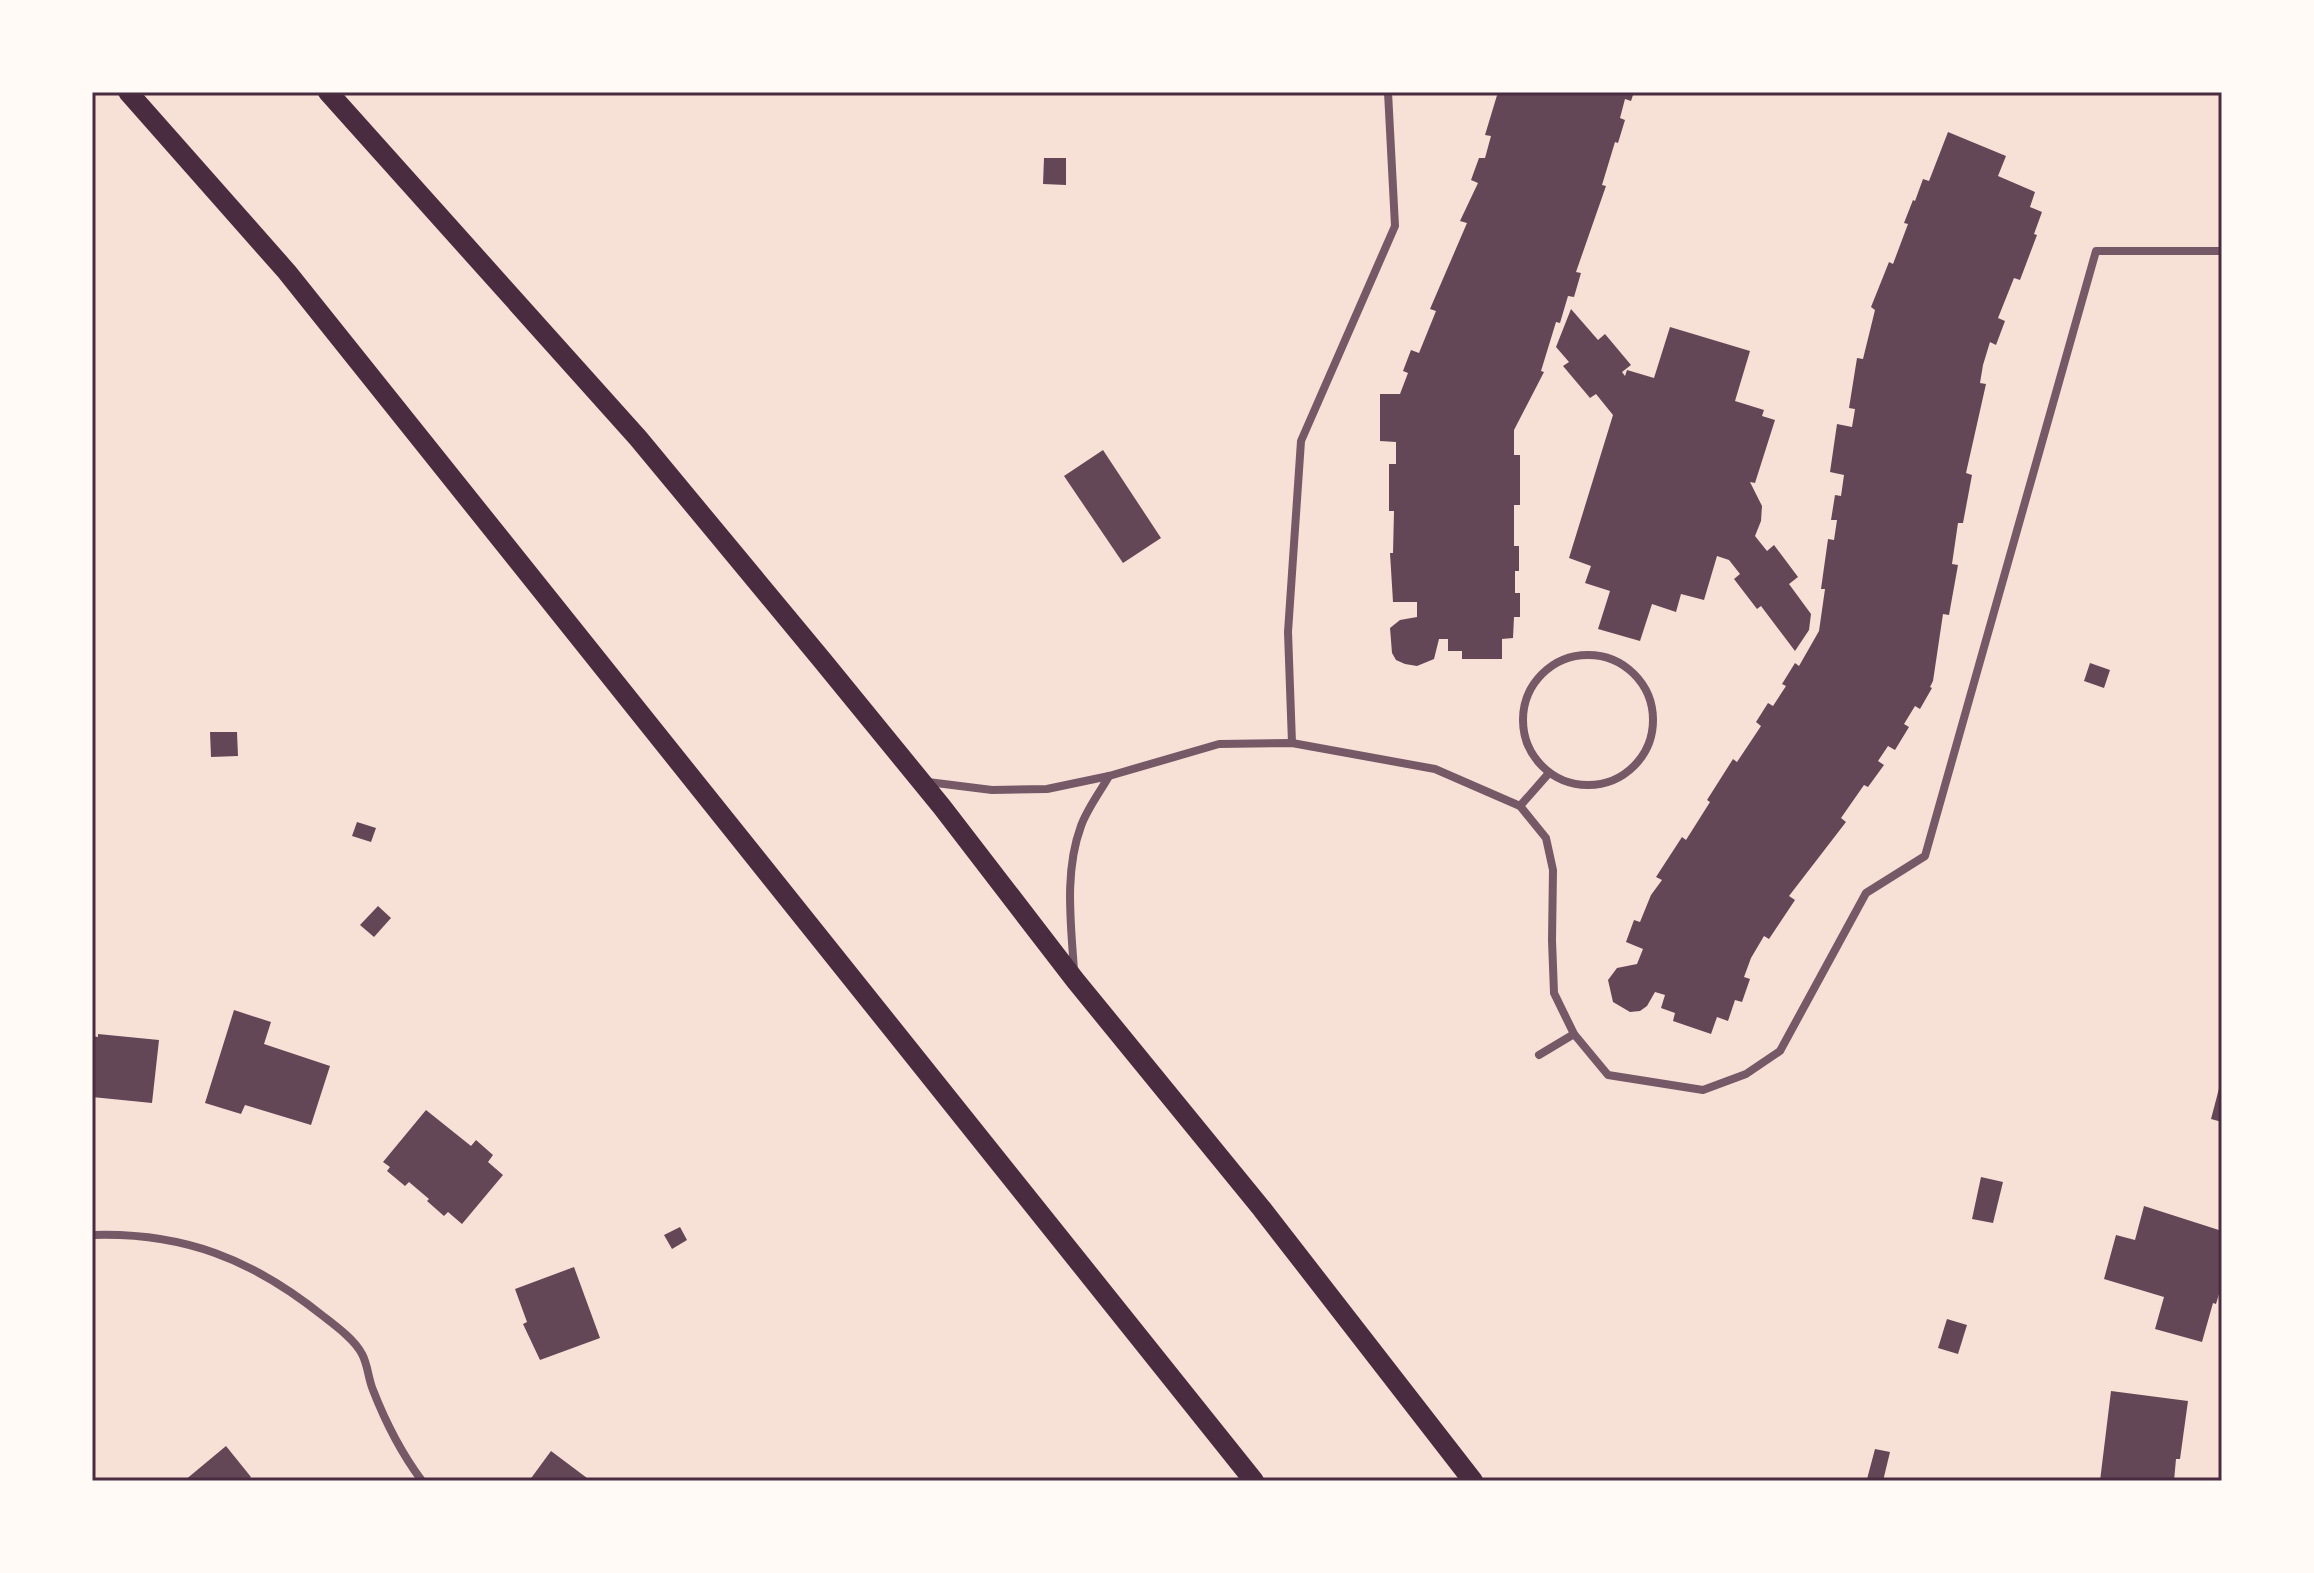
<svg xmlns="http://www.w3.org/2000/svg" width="2314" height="1573" viewBox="0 0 2314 1573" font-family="'Source Serif 4',serif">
<rect width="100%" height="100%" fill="#f7e1d7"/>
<g fill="#644757">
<polygon points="1498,92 1634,92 1631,101 1625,99 1620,118 1625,120 1618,143 1615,142 1602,185 1606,186 1576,272 1581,273 1574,297 1568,296 1560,323 1556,322 1541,371 1544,372 1514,430 1514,455 1520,455 1520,505 1514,505 1514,546 1519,546 1519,571 1515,571 1515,593 1520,593 1520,617 1514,617 1513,638 1502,639 1502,659 1462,659 1462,651 1448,651 1448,639 1439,639 1434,659 1417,666 1405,664 1396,660 1392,653 1390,628 1400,620 1417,617 1417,602 1393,602 1390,553 1393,553 1394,511 1389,511 1389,464 1396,464 1396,442 1380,441 1380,394 1400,394 1408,373 1403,371 1411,350 1419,353 1436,311 1430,309 1467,223 1460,221 1478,183 1471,180 1479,158 1485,158 1491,136 1485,135"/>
<polygon points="1948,132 2006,156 1998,176 2035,192 2030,207 2042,212 2034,234 2037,235 2020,280 2014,278 1998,318 2005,321 1996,345 1990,342 1983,365 1980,383 1986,384 1966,473 1972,475 1963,523 1958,523 1952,564 1958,565 1949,615 1943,614 1933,681 1930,687 1932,688 1920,709 1915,706 1904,724 1909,727 1895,750 1888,746 1878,761 1884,765 1868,787 1864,785 1841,818 1846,822 1789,896 1795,900 1769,939 1764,936 1751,958 1744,977 1750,979 1742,1002 1735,1000 1728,1021 1717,1017 1711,1034 1673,1021 1675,1013 1661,1008 1665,995 1655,992 1647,1006 1640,1011 1630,1012 1613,1002 1608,980 1617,968 1637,964 1643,949 1626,942 1634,920 1640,922 1651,895 1662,880 1656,877 1682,837 1686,840 1710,802 1707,800 1733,759 1737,762 1761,726 1756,722 1768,703 1773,706 1786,686 1782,684 1795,663 1799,666 1819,631 1825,589 1821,589 1828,539 1834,540 1837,520 1831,520 1835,495 1841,496 1844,475 1830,472 1837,424 1852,427 1855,409 1849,408 1857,358 1863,359 1875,310 1871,307 1889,262 1893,264 1908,224 1904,223 1913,200 1915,201 1923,179 1929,181"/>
<polygon points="1044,158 1066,158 1066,185 1043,184"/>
<polygon points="1571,309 1598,340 1605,334 1631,365 1622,372 1625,376 1627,370 1654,378 1670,327 1750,351 1735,401 1764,410 1762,416 1775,420 1755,483 1750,482 1762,506 1761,521 1755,536 1767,551 1774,545 1798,577 1789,584 1811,614 1809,630 1795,651 1761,606 1757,609 1734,579 1740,574 1729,560 1717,556 1704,600 1681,594 1676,612 1652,604 1640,641 1598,629 1610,591 1585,583 1591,566 1569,558 1613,415 1596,394 1590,398 1563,366 1569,362 1556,347"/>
<polygon points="1103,450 1161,538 1123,563 1064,476"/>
<polygon points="2090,663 2110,670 2104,688 2084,681"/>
<polygon points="210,732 237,732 238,756 211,757"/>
<polygon points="357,822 376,828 371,842 352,836"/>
<polygon points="378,906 391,918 374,937 360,925"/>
<polygon points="234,1010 271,1022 264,1044 330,1066 311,1125 245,1105 241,1114 205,1103"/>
<polygon points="98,1034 159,1040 152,1103 92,1097 92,1036 98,1037"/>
<polygon points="2221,1081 2222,1081 2222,1122 2211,1119"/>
<polygon points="426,1110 471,1146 476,1140 493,1155 488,1162 503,1175 462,1224 448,1212 444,1216 427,1201 429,1199 409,1182 405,1186 387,1171 390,1167 383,1162"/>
<polygon points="1981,1177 2003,1182 1993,1223 1972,1219"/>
<polygon points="2144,1206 2222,1231 2222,1284 2216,1304 2213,1303 2202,1342 2155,1329 2164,1297 2104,1279 2116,1235 2135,1240"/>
<polygon points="680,1227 687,1240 672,1249 664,1235"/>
<polygon points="574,1267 600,1338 540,1360 523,1324 527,1322 515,1289"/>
<polygon points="1947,1319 1967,1325 1958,1354 1938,1348"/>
<polygon points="2111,1391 2188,1401 2180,1459 2176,1459 2174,1481 2100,1481"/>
<polygon points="226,1446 251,1477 246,1481 184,1481"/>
<polygon points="1875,1449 1890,1452 1883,1481 1867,1479"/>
<polygon points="551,1451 591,1481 529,1481"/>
</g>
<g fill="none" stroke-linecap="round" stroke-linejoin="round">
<g stroke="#755966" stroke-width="8">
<circle cx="1588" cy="720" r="65"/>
<polyline points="1292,743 1288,632 1301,441 1395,226 1388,92"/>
<polyline points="928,782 992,790 1047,789 1109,776 1219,744 1292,743 1435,769 1520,806 1546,838 1553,870 1552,940 1554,993 1574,1034 1608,1075 1703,1090 1746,1074 1780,1051 1866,893 1925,856 2096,251 2222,251"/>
<polyline points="1520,806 1549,773"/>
<path d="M1074,971C1071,923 1064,872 1081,826C1087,809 1100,792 1109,776"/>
<polyline points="1539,1055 1574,1034"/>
<path d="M92,1235C183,1232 252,1259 323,1316C336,1326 355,1340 362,1354C368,1365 368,1378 373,1390C385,1421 402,1454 422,1481"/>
</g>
<g stroke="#4a2c40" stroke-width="20">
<polyline points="128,92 287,272 1254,1481"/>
<polyline points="328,92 638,438 822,660 942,807 1075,980 1262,1209 1473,1481"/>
</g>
</g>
<rect width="2314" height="1573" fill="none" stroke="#fffaf5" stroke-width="188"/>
<rect x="94" y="94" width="2126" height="1385" fill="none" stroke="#4a2c40" stroke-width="3"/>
</svg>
